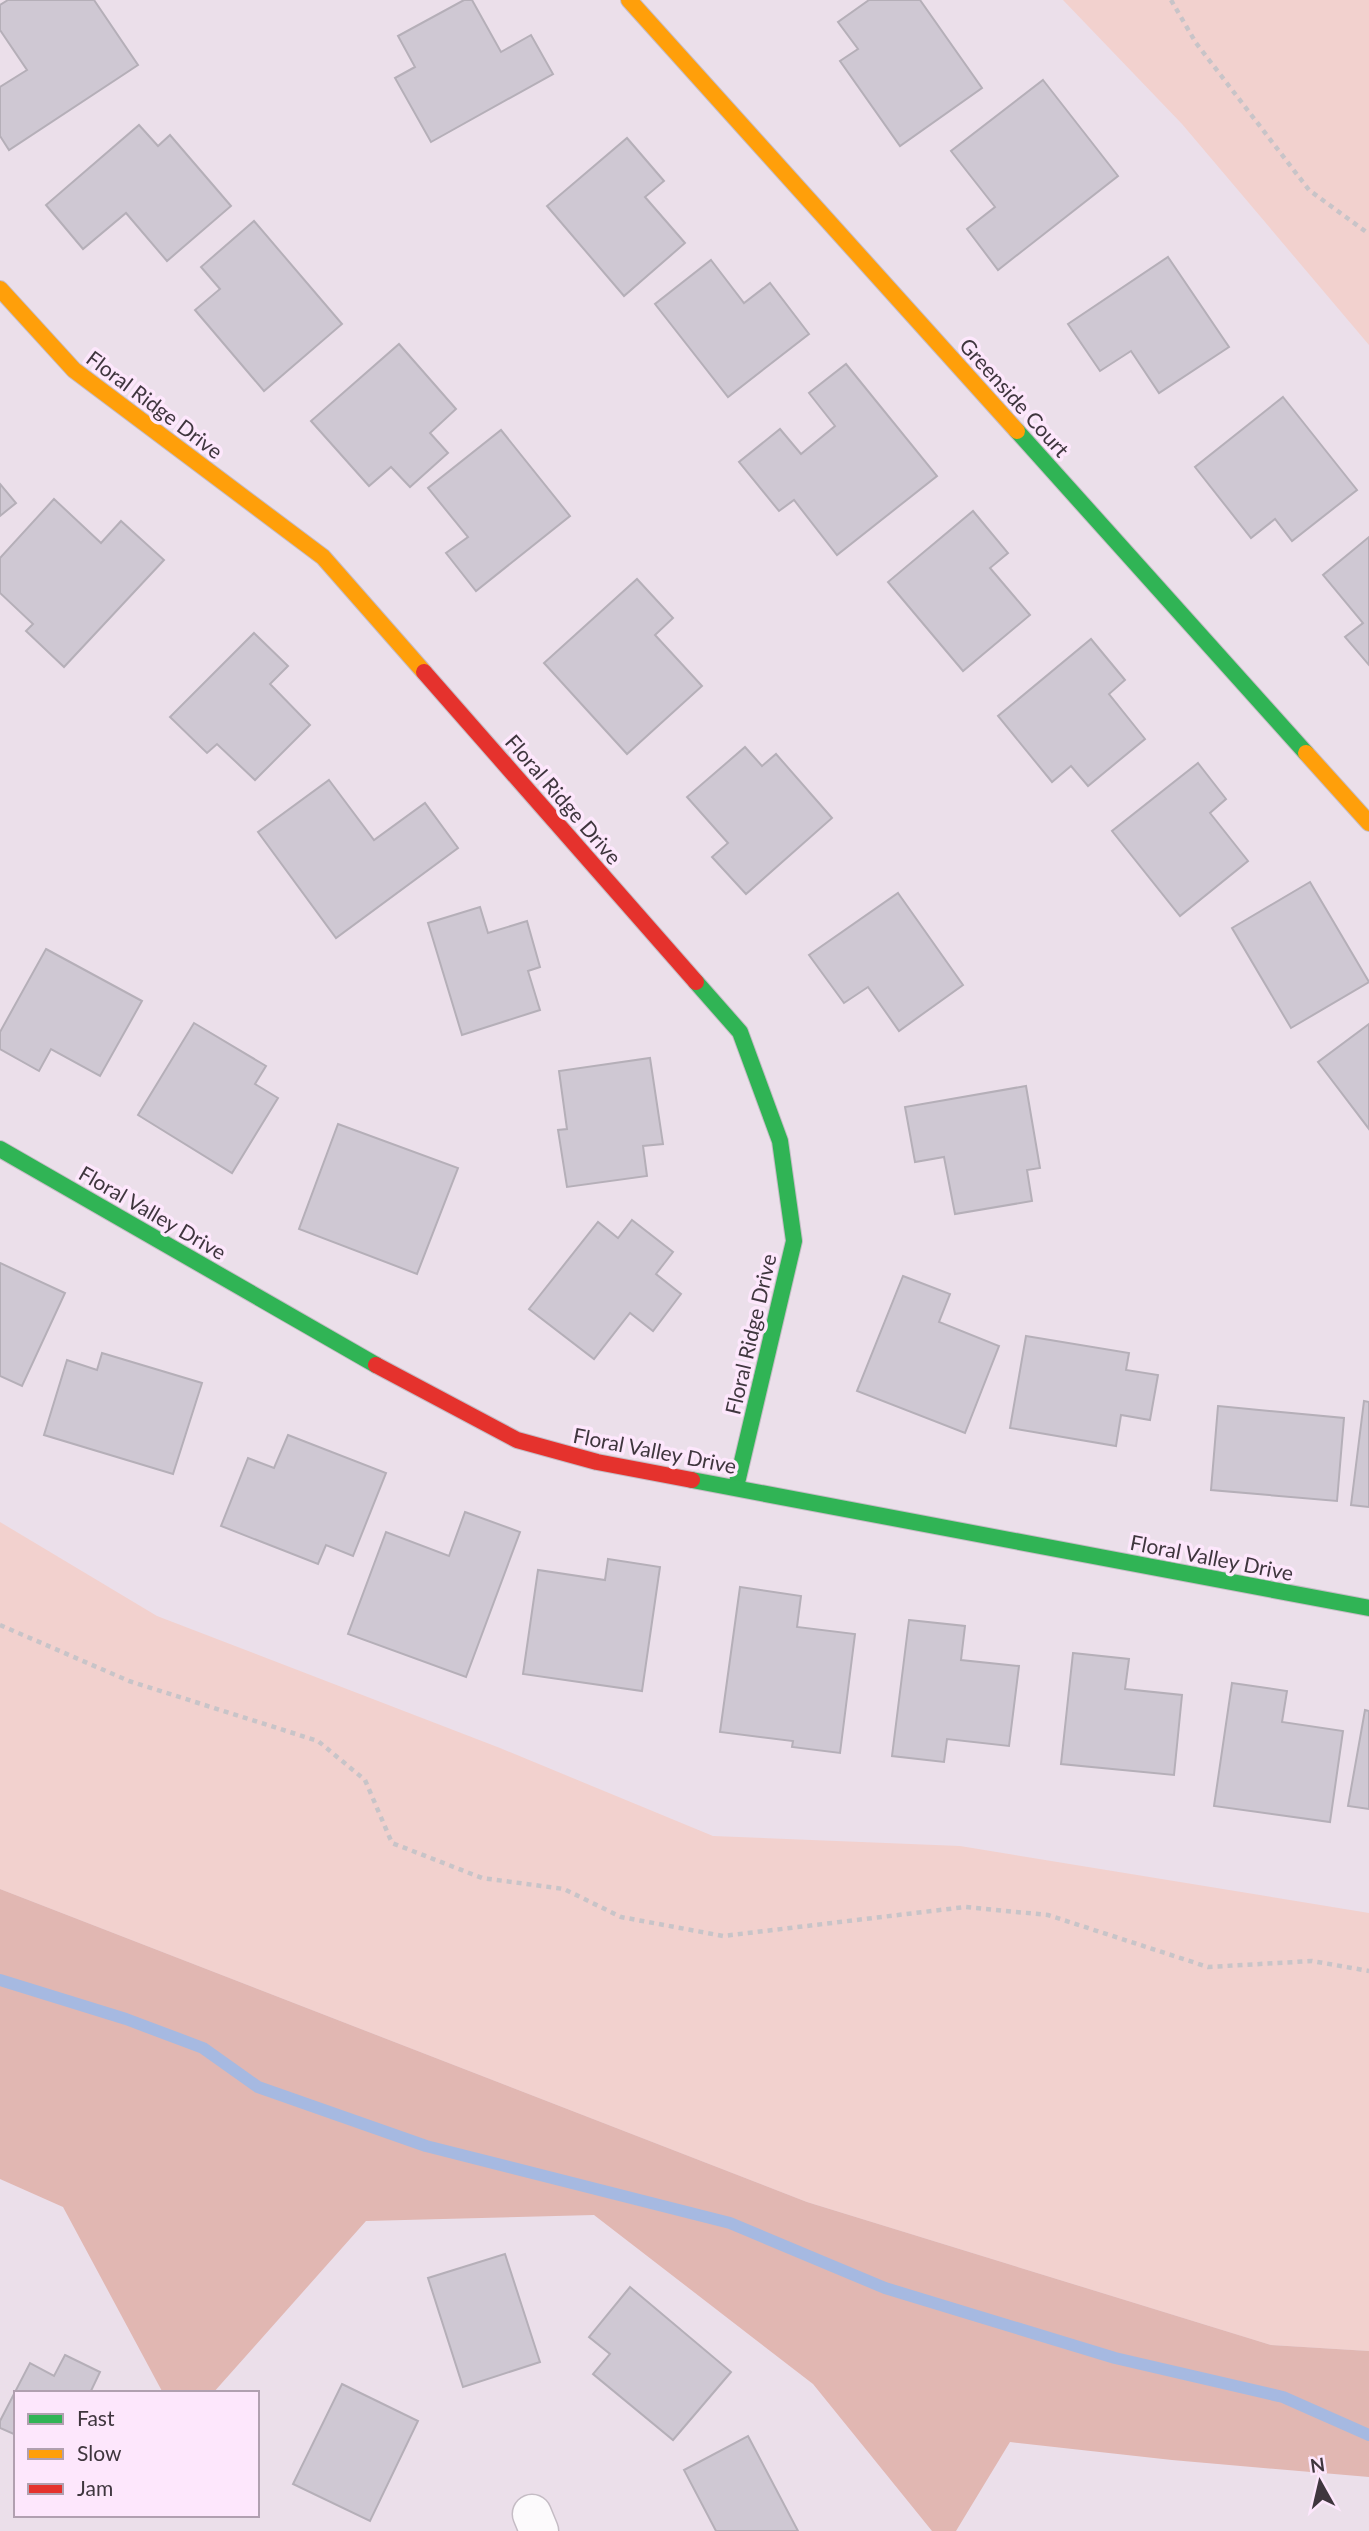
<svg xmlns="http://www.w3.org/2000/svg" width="1369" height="2531" viewBox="0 0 1369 2531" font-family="Lato,sans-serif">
<rect width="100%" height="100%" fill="#ebdfea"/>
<g fill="#f2d1ce">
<polygon points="1063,0 1369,0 1369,345 1182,124"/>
<polygon points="0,1522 157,1616 500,1748 713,1836 960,1846 1369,1913 1369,2351 1271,2345 807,2202 0,1889"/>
</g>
<polygon fill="#e1b7b2" points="0,1889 807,2202 1271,2345 1369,2351 1369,2477 1172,2460 1010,2442 956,2531 932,2531 813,2384 594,2215 366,2221 213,2393 163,2393 63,2207 0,2179"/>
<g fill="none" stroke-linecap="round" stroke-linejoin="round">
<polyline stroke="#a6b9e1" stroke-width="12" points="0,1980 126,2019 203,2048 258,2087 426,2146 730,2223 885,2288 1115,2358 1283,2397 1369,2435"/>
</g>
<g fill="#cfc8d3" stroke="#b5afb8" stroke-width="2">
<polygon points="8,0 94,0 138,65 9,150 0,136 0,87 27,70 0,30 0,5"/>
<polygon points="464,0 472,0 501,52 531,35 553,74 431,142 395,78 415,67 398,36"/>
<polygon points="869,0 920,0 982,88 900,146 840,61 858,49 838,22"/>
<polygon points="1043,80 1118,176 998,270 967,229 995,207 951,151"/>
<polygon points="139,125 158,146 170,135 231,206 167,261 126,213 83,249 46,205"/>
<polygon points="627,138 664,181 645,197 685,243 624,296 547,206"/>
<polygon points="254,221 342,324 264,391 195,310 220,289 201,267"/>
<polygon points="1168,257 1229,347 1159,393 1131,351 1100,371 1068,324"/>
<polygon points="711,260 744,303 770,283 809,334 728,397 655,304"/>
<polygon points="399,344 456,409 430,433 448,453 410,487 391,467 369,486 311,421"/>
<polygon points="846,364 937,476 837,555 794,500 779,511 739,462 780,429 801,454 835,426 809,393"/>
<polygon points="1283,397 1357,490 1292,541 1275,519 1251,538 1195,467"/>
<polygon points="501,430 570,516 476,591 446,553 468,537 428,488"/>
<polygon points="0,484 16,503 0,516"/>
<polygon points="54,499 101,543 121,521 164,560 64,667 26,631 33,624 0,593 0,558"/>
<polygon points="973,511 1008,553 990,568 1030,615 963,671 888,582"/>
<polygon points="1369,537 1369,665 1345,637 1363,623 1323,575"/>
<polygon points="637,579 673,618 655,635 702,686 627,754 544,663"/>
<polygon points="254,633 288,666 270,684 310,725 255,780 217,744 207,753 170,717"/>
<polygon points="1091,639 1125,680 1109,694 1145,739 1088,786 1071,766 1052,782 998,716"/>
<polygon points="745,747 762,766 776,754 832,818 746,894 712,857 728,843 687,797"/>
<polygon points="1198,763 1226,799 1210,813 1248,861 1180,916 1112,831"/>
<polygon points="329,780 374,840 425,803 458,848 336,938 258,832"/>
<polygon points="1310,882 1369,982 1291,1028 1232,928"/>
<polygon points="898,893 963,985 899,1031 868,987 844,1003 809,955"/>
<polygon points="480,907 488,933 527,921 540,967 528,971 540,1010 462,1035 428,923"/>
<polygon points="46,949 142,1001 100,1076 51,1049 39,1071 0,1049 0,1032"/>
<polygon points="194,1023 266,1066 255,1084 278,1098 232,1173 138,1115"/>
<polygon points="1369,1024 1369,1129 1318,1062"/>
<polygon points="650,1058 663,1144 643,1146 647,1176 567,1187 558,1130 567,1129 559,1071"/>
<polygon points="1026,1086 1040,1168 1027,1170 1032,1201 955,1214 944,1157 915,1162 905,1107"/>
<polygon points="338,1124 458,1168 417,1274 299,1229"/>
<polygon points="632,1220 673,1252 656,1274 681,1294 653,1331 630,1313 594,1359 529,1309 598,1222 618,1238"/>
<polygon points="0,1263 65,1293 22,1386 0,1376"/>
<polygon points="903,1276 950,1294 939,1322 999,1346 965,1433 857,1391"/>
<polygon points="1026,1336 1129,1353 1126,1370 1158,1375 1150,1420 1121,1415 1116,1446 1010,1428"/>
<polygon points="102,1353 202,1383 173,1474 44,1435 67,1360 97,1370"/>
<polygon points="1364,1401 1369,1402 1369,1507 1351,1505"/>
<polygon points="1218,1406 1344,1418 1337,1501 1211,1490"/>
<polygon points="288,1435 386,1473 353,1556 326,1545 318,1564 221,1526 248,1458 274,1468"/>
<polygon points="465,1512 520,1532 466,1677 348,1634 386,1532 449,1556"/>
<polygon points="608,1559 660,1567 642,1691 523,1674 538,1570 605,1580"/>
<polygon points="740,1587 801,1596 797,1627 855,1634 840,1753 792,1747 793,1741 720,1732"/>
<polygon points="909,1620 965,1626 961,1660 1019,1666 1009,1746 947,1739 944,1762 892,1756"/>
<polygon points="1073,1653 1129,1659 1125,1689 1182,1695 1174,1775 1061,1764"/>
<polygon points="1232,1683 1287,1691 1282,1722 1343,1731 1330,1822 1214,1806"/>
<polygon points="1365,1710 1369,1711 1369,1809 1348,1806"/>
<polygon points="505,2254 540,2362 463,2387 428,2278"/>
<polygon points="630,2287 731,2372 673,2440 593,2374 610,2354 589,2337"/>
<polygon points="65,2355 100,2372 90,2393 16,2393 16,2435 0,2428 0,2421 30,2363 54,2376"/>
<polygon points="342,2384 418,2421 370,2521 293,2484"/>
<polygon points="748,2436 798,2531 716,2531 684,2470"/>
</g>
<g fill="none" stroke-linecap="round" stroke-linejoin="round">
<g stroke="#c5bcc5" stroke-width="41">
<polyline id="street" points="532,2514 539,2531"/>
</g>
<g stroke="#c5bcc5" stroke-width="18">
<g id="fast">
<polyline points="1017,431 1306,753"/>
<polyline points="696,982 740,1032 780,1141 794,1241 736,1487"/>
<polyline points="0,1149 376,1365"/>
<polyline points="692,1480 1369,1608"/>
</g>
</g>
<g stroke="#c5bcc5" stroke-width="18">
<g id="slow">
<polyline points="629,0 1017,431"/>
<polyline points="0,289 74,370 323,557 424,672"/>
<polyline points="1306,753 1369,823"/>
</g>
</g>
<g stroke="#c5bcc5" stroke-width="18">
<g id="jam">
<polyline points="424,672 696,982"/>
<polyline points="376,1365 517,1440 597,1462 692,1480"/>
</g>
</g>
<g stroke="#c8c4c8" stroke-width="4.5" stroke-dasharray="5 5" stroke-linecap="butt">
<polyline points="1171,0 1196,43 1309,190 1369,234"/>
<polyline points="0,1625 129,1681 318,1741 365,1780 392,1843 482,1878 564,1889 621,1917 723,1936 965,1907 1048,1915 1208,1967 1312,1961 1369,1971"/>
</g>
<use href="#street" stroke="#fcfafc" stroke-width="38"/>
<use href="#fast" stroke="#30b455" stroke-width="16"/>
<use href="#slow" stroke="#ff9f0a" stroke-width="16"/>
<use href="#jam" stroke="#e5322d" stroke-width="16"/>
</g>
<g text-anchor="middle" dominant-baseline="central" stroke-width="7" stroke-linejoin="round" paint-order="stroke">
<g font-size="21" fill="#3f363e" stroke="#fde7fc">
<text transform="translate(1015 397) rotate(48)">Greenside Court</text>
<text transform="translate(155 404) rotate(37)">Floral Ridge Drive</text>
<text transform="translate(564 799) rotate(49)">Floral Ridge Drive</text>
<text transform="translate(153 1212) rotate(30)">Floral Valley Drive</text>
<text transform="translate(750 1334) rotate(-77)">Floral Ridge Drive</text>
<text transform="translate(655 1450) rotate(11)">Floral Valley Drive</text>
<text transform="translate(1212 1557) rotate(11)">Floral Valley Drive</text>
</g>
</g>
<rect x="14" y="2391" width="245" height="126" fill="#fde7fc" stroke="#b1a0b0" stroke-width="2"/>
<rect x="28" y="2414" width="35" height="10" fill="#30b455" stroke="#b1a0b0" stroke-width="2"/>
<text x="77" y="2426" font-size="21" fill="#3f363e">Fast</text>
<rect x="28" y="2449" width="35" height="10" fill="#ff9f0a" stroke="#b1a0b0" stroke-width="2"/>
<text x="77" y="2461" font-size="21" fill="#3f363e">Slow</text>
<rect x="28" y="2484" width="35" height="10" fill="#e5322d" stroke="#b1a0b0" stroke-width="2"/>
<text x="77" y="2496" font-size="21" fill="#3f363e">Jam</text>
<g transform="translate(1320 2482) rotate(352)" stroke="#fde7fc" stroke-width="5" paint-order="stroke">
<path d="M0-5L12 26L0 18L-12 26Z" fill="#3f363e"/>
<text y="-10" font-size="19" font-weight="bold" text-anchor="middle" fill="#3f363e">N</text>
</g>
</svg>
